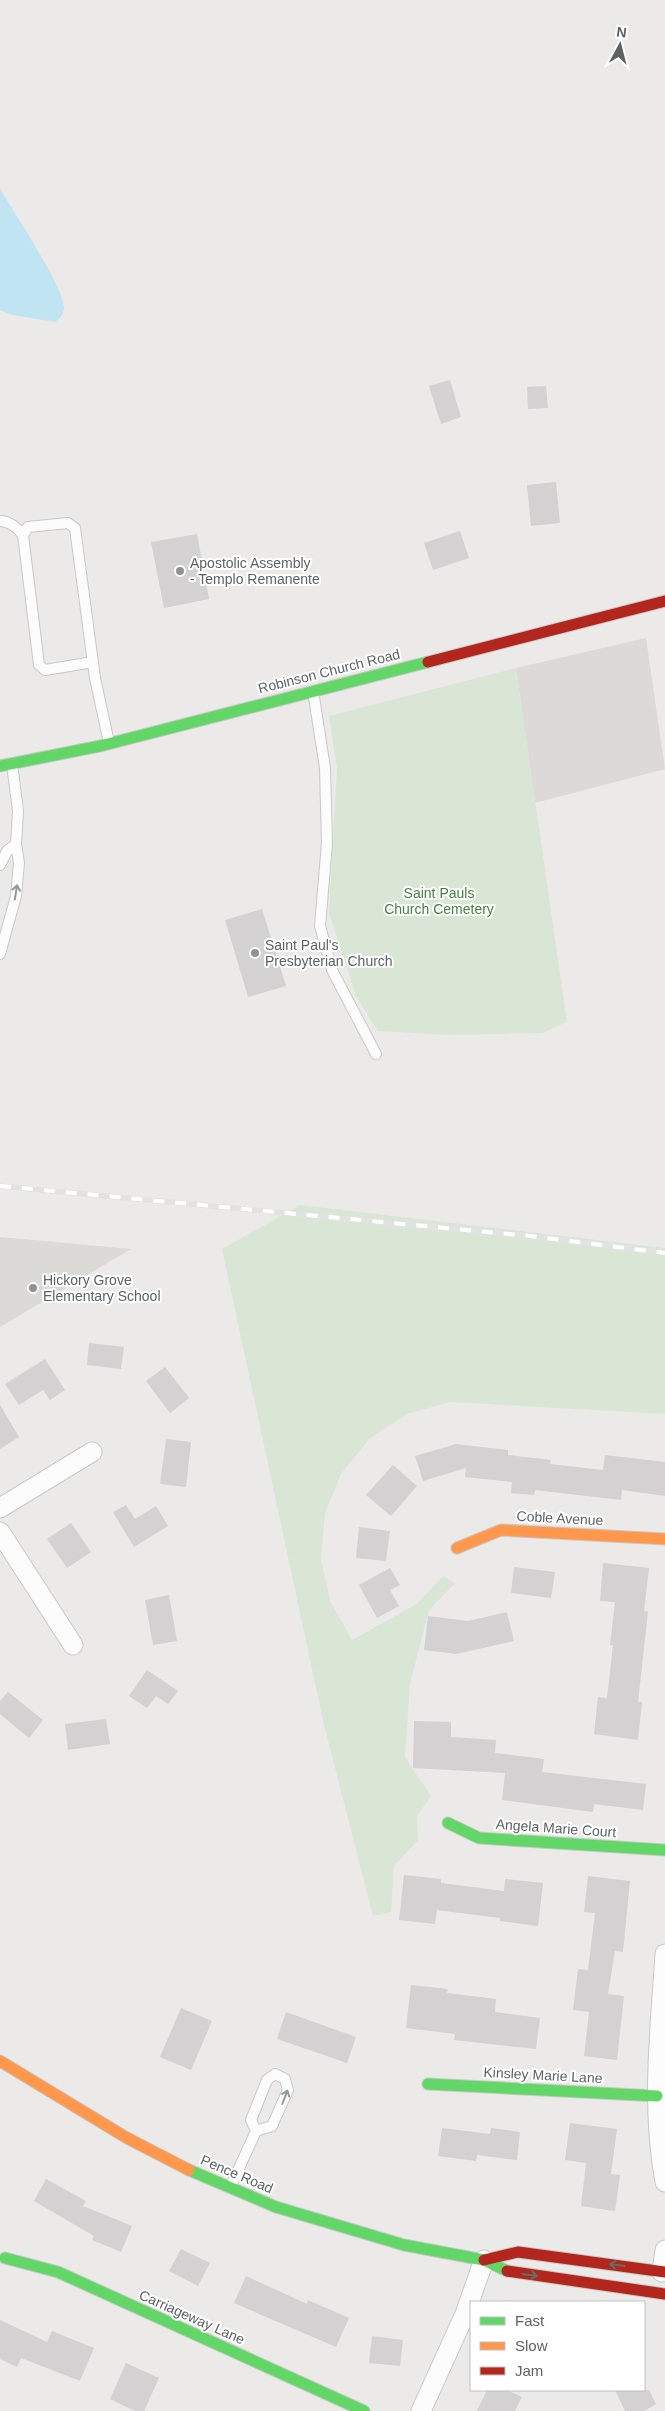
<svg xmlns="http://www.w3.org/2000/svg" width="665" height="2411" viewBox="0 0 665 2411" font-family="Arial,sans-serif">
<rect width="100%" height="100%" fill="#eceae8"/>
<polygon fill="#dcd9d8" points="646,638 665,769 535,803 516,668"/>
<polygon fill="#dcdad6" points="0,1237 131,1249 0,1327"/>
<g fill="#d9e6d5">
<polygon points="516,668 567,1022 542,1033 450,1035 378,1031 356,996 329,913 337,769 329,716"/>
<polygon points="300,1205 665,1248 665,1414 450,1402 407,1414 370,1438 341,1474 325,1513 321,1559 330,1601 352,1640 417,1604 443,1576 455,1583 429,1610 410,1684 405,1757 431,1796 417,1816 418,1840 394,1866 391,1912 373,1916 324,1725 222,1249"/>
</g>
<path fill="#c0e4f2" d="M0,189C12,209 66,290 64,309C63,315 60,318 55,322L13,315L0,310Z"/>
<g fill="#d3d1d1">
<polygon points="450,380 461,417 441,424 429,386"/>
<polygon points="546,386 548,408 528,409 527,387"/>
<polygon points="556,482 560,523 531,526 527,485"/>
<polygon points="460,531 469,558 433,570 424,543"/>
<polygon points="197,534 209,599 164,608 151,542"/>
<polygon points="262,909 286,986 248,997 225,920"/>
<polygon points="89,1343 124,1347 121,1369 87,1365"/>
<polygon points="45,1359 65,1390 50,1400 43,1390 19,1405 5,1384"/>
<polygon points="165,1367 189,1398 170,1413 146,1381"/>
<polygon points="0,1405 19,1437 0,1449"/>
<polygon points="166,1439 191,1442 186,1487 160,1484"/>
<polygon points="456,1444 508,1450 508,1455 551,1460 550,1464 603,1470 605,1455 665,1462 665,1496 622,1490 621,1500 535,1490 534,1495 511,1493 512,1482 465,1477 466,1468 423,1481 415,1456"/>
<polygon points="393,1465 417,1486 391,1516 366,1495"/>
<polygon points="126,1505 135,1519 156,1506 168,1526 134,1547 113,1512"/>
<polygon points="71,1523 91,1552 67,1568 47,1539"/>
<polygon points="359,1527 390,1531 386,1561 356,1558"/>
<polygon points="603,1563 649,1568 644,1611 648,1612 638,1702 642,1702 638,1740 594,1734 598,1697 607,1698 613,1645 610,1645 615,1602 600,1601"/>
<polygon points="514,1567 555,1572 551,1598 511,1593"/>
<polygon points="390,1568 400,1585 390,1590 399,1606 377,1618 359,1585"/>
<polygon points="169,1595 177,1641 153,1645 145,1600"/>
<polygon points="507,1612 514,1641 456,1654 424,1650 428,1616 468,1621"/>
<polygon points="147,1670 178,1691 168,1704 156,1696 147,1708 129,1696"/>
<polygon points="8,1692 43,1720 29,1738 0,1714 0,1701"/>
<polygon points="106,1719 110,1744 68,1750 65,1724"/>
<polygon points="414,1721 451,1722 451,1737 496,1740 495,1753 544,1759 542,1772 646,1784 643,1810 594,1804 593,1812 502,1800 505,1773 413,1768"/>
<polygon points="404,1875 441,1879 441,1883 504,1891 505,1879 543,1883 538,1926 500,1921 500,1918 437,1910 435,1924 399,1920"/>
<polygon points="588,1876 630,1881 623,1952 615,1951 608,1994 624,1996 617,2060 584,2056 589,2012 573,2010 578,1969 588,1970 595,1913 584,1912"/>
<polygon points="411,1985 448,1989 447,1993 496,1999 495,2012 540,2018 536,2049 454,2040 455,2034 406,2028"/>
<polygon points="181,2008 212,2021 191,2070 160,2057"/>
<polygon points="286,2012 356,2037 347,2063 277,2039"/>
<polygon points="570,2123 617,2129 611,2174 620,2175 615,2211 581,2206 586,2163 565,2160"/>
<polygon points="442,2128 490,2134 491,2128 520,2132 517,2160 477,2155 476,2161 438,2156"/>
<polygon points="46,2179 86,2201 83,2206 132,2226 121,2252 92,2240 94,2236 34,2201"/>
<polygon points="181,2249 210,2263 198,2286 169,2271"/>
<polygon points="246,2276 307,2304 308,2300 349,2318 336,2347 234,2303"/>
<polygon points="0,2320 47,2342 52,2331 94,2348 80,2381 21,2358 17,2367 0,2359"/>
<polygon points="372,2336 403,2340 400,2366 369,2363"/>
<polygon points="126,2363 159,2378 144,2411 135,2411 110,2399"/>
<polygon points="487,2390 507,2390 522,2397 515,2411 477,2411"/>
<polygon points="615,2390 649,2390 656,2404 644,2411 625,2411"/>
</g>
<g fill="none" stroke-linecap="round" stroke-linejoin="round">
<g stroke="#c9c8c8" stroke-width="12">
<g id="lane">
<path d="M0,521C9,521 18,528 23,535"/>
<polyline points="93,662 45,670 39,665 23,535 28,527 68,523 75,528 95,678 109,743"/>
<polyline points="313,691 325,768 327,843 320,926 332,970 376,1054"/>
<polyline points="0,865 7,851 16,844"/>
<polyline points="0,954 16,896 19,863 16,844 18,811 12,764"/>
<polyline points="230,2188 256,2131 272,2126 288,2090 285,2079 275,2074 267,2080 251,2120 256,2131"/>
</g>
</g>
<g stroke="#c9c8c8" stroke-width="21">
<g id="street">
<polyline points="0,1508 92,1452"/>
<polyline points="0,1532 73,1645"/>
<path d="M665,1954C660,2030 651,2107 665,2182"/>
<polyline points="662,2272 665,2250"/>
<polyline points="421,2411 465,2314 484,2260"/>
</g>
</g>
<g stroke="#c8c8c8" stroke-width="13">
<g id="fast">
<polyline points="0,766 100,746 428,662"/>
<polyline points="448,1823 479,1838 665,1850"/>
<polyline points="428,2084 657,2096"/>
<polyline points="189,2170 276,2207 404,2245 484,2260 507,2271"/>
<polyline points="5,2258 58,2272 364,2411"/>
</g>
</g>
<g stroke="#c8c8c8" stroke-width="13">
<g id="slow">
<polyline points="457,1548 501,1530 665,1539"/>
<polyline points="0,2061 127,2138 189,2170"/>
</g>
</g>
<g stroke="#c8c8c8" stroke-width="13">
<g id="jam">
<polyline points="428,662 665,601"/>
<polyline points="484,2260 518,2252 665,2272"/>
<polyline points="507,2271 665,2294"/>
</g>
</g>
<use href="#lane" stroke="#fcfcfc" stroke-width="10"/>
<use href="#street" stroke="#fcfcfc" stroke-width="19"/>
<use href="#fast" stroke="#63d668" stroke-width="11"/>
<use href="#slow" stroke="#ff974d" stroke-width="11"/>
<use href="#jam" stroke="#b3261e" stroke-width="11"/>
<g stroke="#e2e2e2" stroke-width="5.5">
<polyline id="rail" points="0,1186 530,1236 665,1253"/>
</g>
<use href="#rail" stroke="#fff" stroke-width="4" stroke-dasharray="11" stroke-linecap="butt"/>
</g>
<defs><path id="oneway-shaft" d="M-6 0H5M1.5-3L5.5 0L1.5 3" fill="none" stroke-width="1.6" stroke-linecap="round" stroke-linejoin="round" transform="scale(1.25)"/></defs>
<g stroke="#95989a">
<use href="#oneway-shaft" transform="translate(16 892) rotate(-81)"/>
<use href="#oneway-shaft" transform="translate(285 2097) rotate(-69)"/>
</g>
<g stroke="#5e7365">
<use href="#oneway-shaft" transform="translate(617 2265) rotate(-172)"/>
<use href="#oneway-shaft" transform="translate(530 2275) rotate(8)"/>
</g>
<g fill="#8f9293" stroke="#fff" stroke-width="2">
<circle cx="180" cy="571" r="5"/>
<circle cx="255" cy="953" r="5"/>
<circle cx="33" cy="1288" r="5"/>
</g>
<g text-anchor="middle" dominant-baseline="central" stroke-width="4" stroke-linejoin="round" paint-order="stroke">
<g font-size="14" fill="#5d6265" stroke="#fff" text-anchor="start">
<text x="190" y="563">Apostolic Assembly<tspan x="190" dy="16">- Templo Remanente</tspan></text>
<text x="265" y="945">Saint Paul's<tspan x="265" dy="16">Presbyterian Church</tspan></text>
<text x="43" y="1280">Hickory Grove<tspan x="43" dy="16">Elementary School</tspan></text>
</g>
<g font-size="14" fill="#5d6265" stroke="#fff">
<text transform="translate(329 671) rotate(-14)">Robinson Church Road</text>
<text transform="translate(560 1518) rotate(3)">Coble Avenue</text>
<text transform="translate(556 1828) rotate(4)">Angela Marie Court</text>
<text transform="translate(543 2075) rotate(3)">Kinsley Marie Lane</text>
<text transform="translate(237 2174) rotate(23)">Pence Road</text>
<text transform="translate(192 2317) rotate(24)">Carriageway Lane</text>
</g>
<g font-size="14" fill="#44833e" stroke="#fff">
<text x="439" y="893">Saint Pauls<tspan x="439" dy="16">Church Cemetery</tspan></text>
</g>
</g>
<rect x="470" y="2301" width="175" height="90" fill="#ffffff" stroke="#bec0c1"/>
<rect x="480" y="2317" width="25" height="8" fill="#63d668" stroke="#bec0c1"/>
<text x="515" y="2326" font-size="15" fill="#5d6265">Fast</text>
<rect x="480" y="2342" width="25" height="8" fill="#ff974d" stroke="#bec0c1"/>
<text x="515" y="2351" font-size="15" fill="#5d6265">Slow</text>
<rect x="480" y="2367" width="25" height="8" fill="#b3261e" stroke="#bec0c1"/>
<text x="515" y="2376" font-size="15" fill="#5d6265">Jam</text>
<g transform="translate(620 45) rotate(7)" stroke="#ffffff" stroke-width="4" paint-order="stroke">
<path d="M0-4L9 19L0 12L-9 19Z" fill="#5d6265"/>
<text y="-8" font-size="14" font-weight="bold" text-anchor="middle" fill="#5d6265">N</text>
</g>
</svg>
